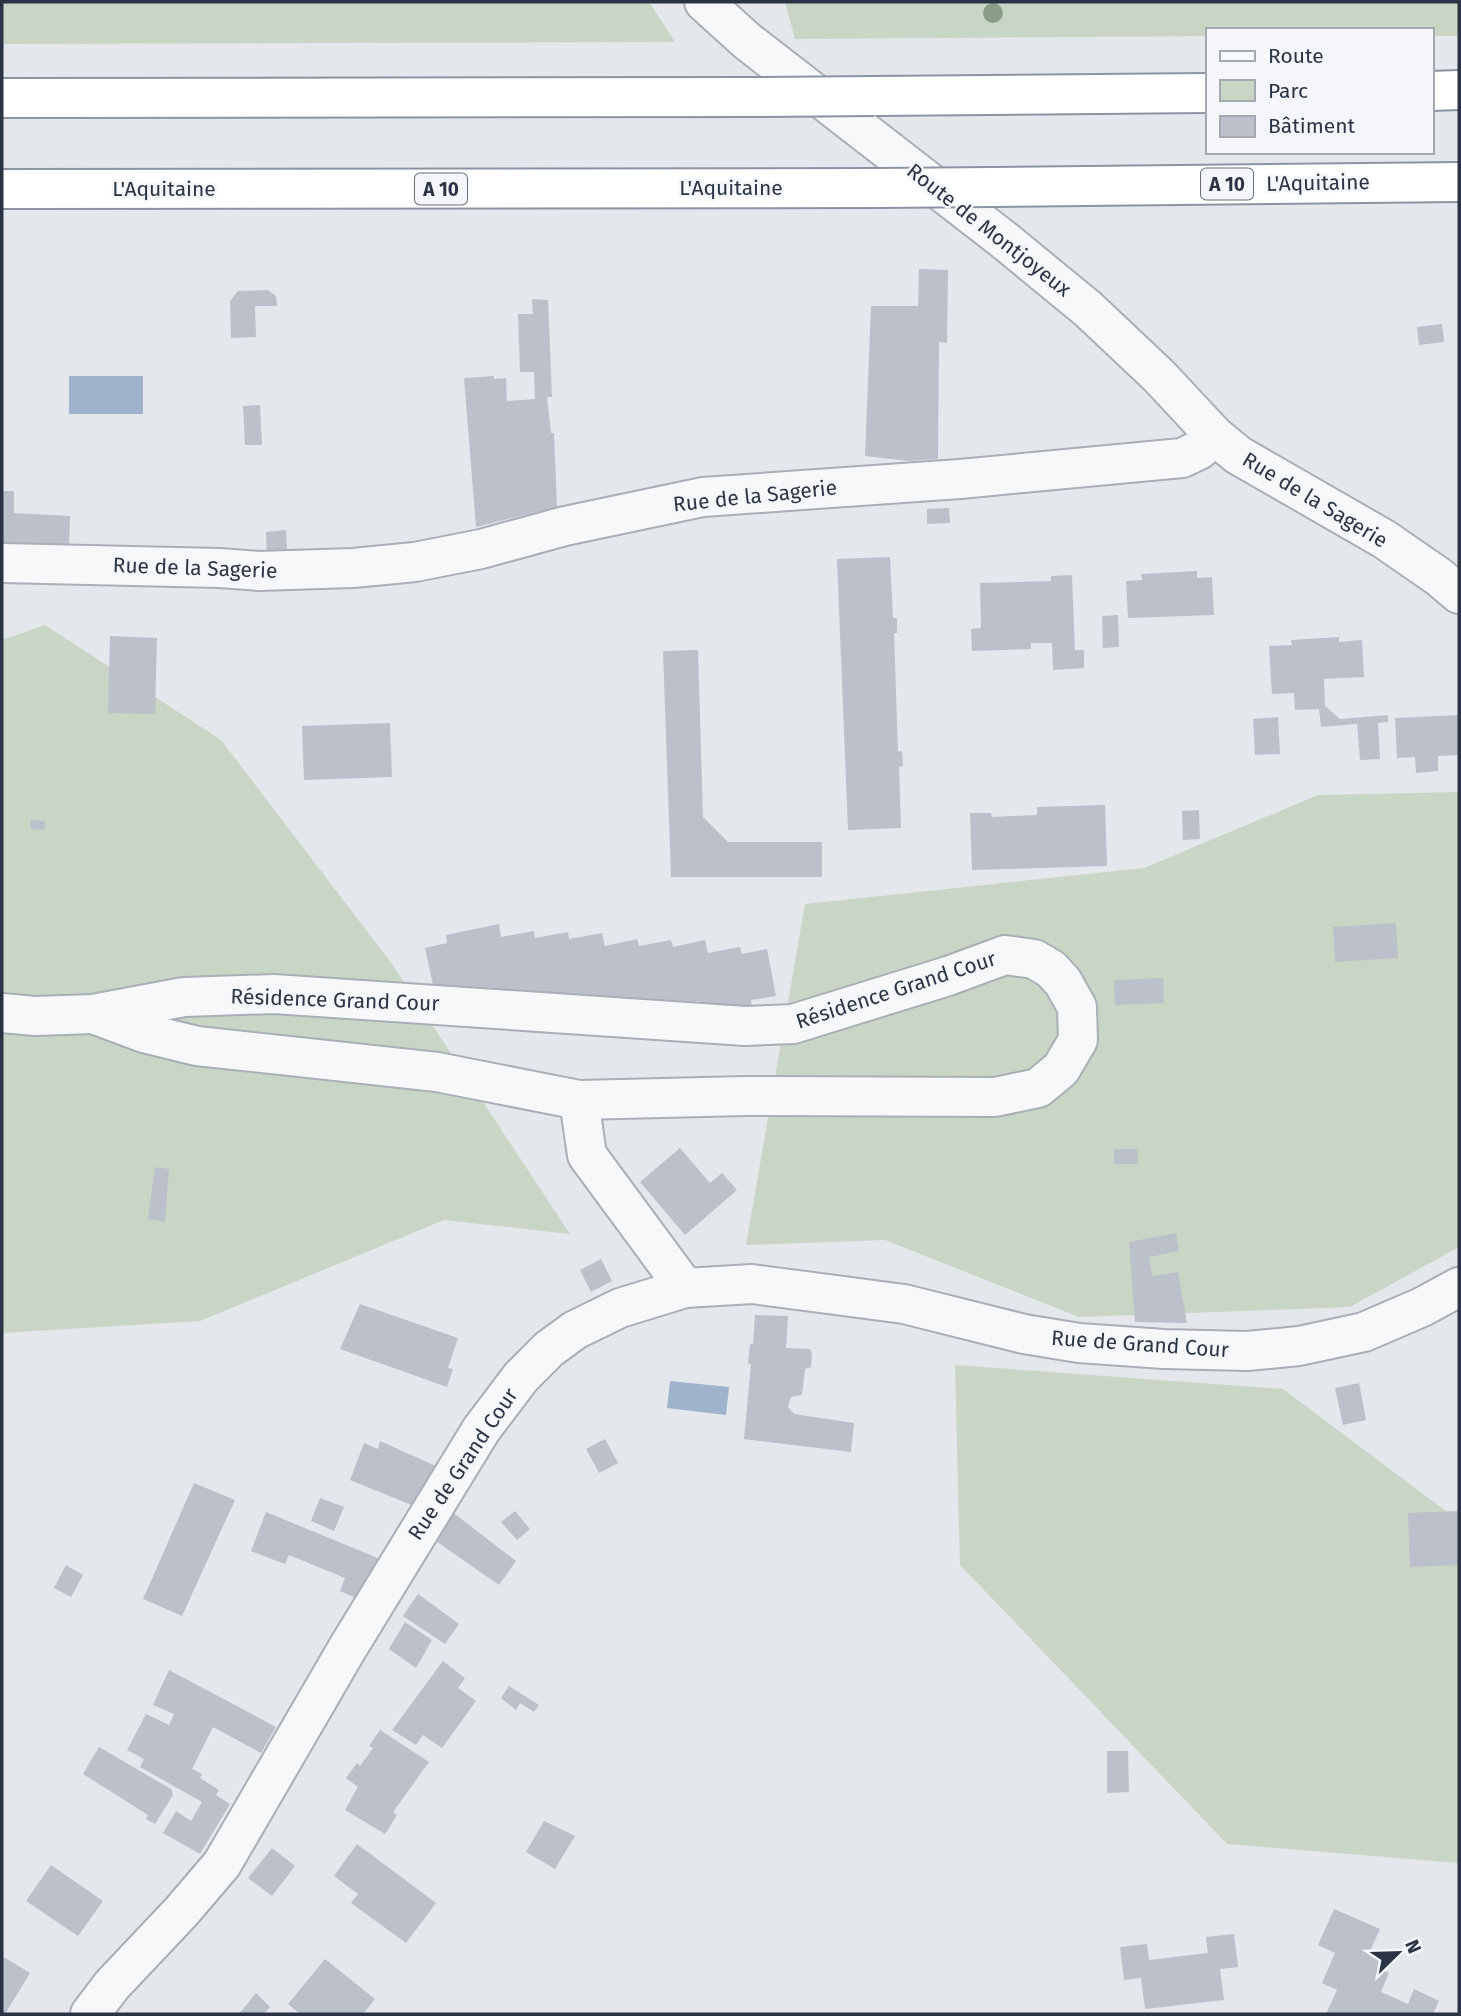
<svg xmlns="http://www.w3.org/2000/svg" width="1461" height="2016" viewBox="0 0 1461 2016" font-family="'Fira Sans',sans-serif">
<rect width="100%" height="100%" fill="#e4e7ec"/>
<g fill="#c9d6c5">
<polygon points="2,2 649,2 675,42 2,44"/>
<polygon points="785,2 1459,2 1459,36 1431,36 1431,30 1207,30 1207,36 795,39"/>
<polygon points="45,625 221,740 392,964 570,1234 444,1220 200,1321 2,1333 2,640"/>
<polygon points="1459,792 1459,1247 1350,1307 1079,1317 885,1240 746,1245 805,904 1144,868 1318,795"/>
<polygon points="955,1365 1283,1389 1459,1521 1459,1863 1227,1844 960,1565"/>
</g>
<g fill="#9fb4cc">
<rect x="69" y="376" width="74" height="38"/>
<polygon points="670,1381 729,1387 726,1415 667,1408"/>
</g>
<g fill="#bbc0ca">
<polygon points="919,269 948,270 947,343 939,342 938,459 908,461 865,456 871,306 918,306"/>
<polygon points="268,290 276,296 277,306 255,306 256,337 231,338 230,301 238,291"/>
<polygon points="532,299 548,300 552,397 547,397 551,433 554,433 557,507 476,527 464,378 494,376 494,379 506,378 507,401 535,399 534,372 520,372 518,314 533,314"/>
<polygon points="1442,324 1444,342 1419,345 1417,327"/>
<polygon points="260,405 262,445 245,445 243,406"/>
<polygon points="2,491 14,491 14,513 70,516 69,549 2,547"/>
<polygon points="949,508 950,523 927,524 927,509"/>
<polygon points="286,530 287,550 285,553 267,555 266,532"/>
<polygon points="890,557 893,618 897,618 897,633 894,633 898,752 902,751 903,766 899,767 901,828 848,830 837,559"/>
<polygon points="1197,571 1197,578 1212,577 1214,615 1128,618 1126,581 1142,580 1141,574"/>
<polygon points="1072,575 1075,650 1084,650 1084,668 1053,670 1052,643 1031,643 1031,649 972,651 971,629 981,628 980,583 1051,581 1051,576"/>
<polygon points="1118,615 1119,647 1103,648 1102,616"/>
<polygon points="110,636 157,638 155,714 108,713"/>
<polygon points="1339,637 1339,642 1362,640 1364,677 1324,679 1325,706 1340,719 1388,715 1388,722 1378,723 1380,759 1360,760 1357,724 1321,727 1319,709 1295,710 1294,693 1272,694 1269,646 1292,645 1291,640"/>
<polygon points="698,650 703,817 728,842 822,842 822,877 671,877 663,651"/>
<polygon points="1459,715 1459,755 1438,756 1438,771 1416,773 1415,757 1397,758 1395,718"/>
<polygon points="1278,717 1280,754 1255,755 1253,719"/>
<polygon points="390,723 392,777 304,780 302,726"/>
<polygon points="1105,805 1107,866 972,870 970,813 991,813 992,817 1037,815 1037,807"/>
<polygon points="1199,810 1200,839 1183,840 1182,811"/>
<polygon points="30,820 45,821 45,830 31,829"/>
<polygon points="1396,923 1398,958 1335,962 1333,927"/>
<polygon points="499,924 501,937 534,931 535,938 568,932 569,939 602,933 605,946 637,939 639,946 671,940 673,947 705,940 708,953 740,947 742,954 767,949 776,996 751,1000 752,1007 735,1011 734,1005 702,1011 699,1001 667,1008 631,1004 630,998 596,1005 594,995 561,1001 526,997 526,991 493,998 491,987 458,993 435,994 425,948 447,943 446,935"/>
<polygon points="1163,978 1164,1003 1115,1005 1114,980"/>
<polygon points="680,1148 710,1183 722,1173 737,1190 685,1235 640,1182"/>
<polygon points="1114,1149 1137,1149 1138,1164 1114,1164"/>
<polygon points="155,1167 169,1169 165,1222 148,1219"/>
<polygon points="1176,1233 1179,1251 1149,1257 1152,1276 1178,1272 1187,1323 1135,1322 1129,1242"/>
<polygon points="601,1259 612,1281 591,1292 580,1270"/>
<polygon points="360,1304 458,1338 448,1368 453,1369 447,1387 340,1349"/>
<polygon points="755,1315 788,1316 786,1348 810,1349 812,1353 811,1367 805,1369 802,1395 791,1397 788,1407 794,1414 854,1423 851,1452 744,1439 751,1364 748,1363 750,1344 753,1344"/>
<polygon points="1359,1383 1366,1420 1343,1425 1335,1388"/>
<polygon points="605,1439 618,1463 599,1473 586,1449"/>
<polygon points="380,1441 438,1467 414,1506 350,1480 364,1443 378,1449"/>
<polygon points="194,1483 235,1500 182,1616 143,1599"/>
<polygon points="320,1498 344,1507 334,1531 311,1521"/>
<polygon points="451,1511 516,1561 499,1585 433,1539"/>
<polygon points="515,1511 530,1529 517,1540 501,1522"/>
<polygon points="1459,1511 1459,1565 1410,1567 1408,1513"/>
<polygon points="266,1512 380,1559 356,1598 340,1591 345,1578 289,1555 285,1564 251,1551"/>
<polygon points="66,1565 83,1575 71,1597 54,1588"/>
<polygon points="418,1594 459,1624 445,1644 403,1616"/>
<polygon points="405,1622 432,1640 416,1668 389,1649"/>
<polygon points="443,1661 465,1678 458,1688 476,1701 442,1748 423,1735 416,1745 392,1730"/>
<polygon points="169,1670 276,1727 261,1753 213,1727 192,1769 202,1774 200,1778 219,1790 216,1795 230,1804 200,1854 163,1833 176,1811 191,1821 202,1802 140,1767 144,1759 127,1750 146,1714 169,1725 174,1714 153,1705"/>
<polygon points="509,1686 539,1705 534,1712 520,1703 516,1710 501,1698"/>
<polygon points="380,1730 429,1762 393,1812 397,1815 385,1834 345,1810 358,1787 346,1778 357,1763 360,1766 373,1748 369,1746"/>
<polygon points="99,1747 171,1789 173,1795 155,1824 146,1819 148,1815 83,1774"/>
<polygon points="1107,1751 1128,1751 1129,1792 1107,1793"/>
<polygon points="544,1821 575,1836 555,1869 526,1852"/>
<polygon points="357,1844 436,1903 406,1943 351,1903 358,1894 334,1876"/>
<polygon points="272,1848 295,1866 272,1896 248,1878"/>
<polygon points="51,1865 103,1901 78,1936 26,1901"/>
<polygon points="1334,1909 1380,1929 1370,1951 1384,1957 1379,1968 1389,1973 1381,1992 1408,2004 1414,1989 1439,2001 1433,2014 1326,2014 1337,1990 1322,1983 1335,1953 1318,1945"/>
<polygon points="1234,1934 1238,1967 1220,1969 1224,2000 1145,2009 1141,1978 1124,1980 1120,1947 1147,1944 1149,1960 1208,1953 1206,1937"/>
<polygon points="2,1956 30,1973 5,2014 2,2014"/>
<polygon points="325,1959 375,1999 363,2014 300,2014 288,2004"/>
<polygon points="256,1993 270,2007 267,2010 264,2014 239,2014"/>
</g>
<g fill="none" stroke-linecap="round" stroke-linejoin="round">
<g stroke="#a9aeb7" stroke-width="42">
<g id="minor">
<polyline points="2,1013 35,1016 93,1014 184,997 274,994 745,1026 793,1024 948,976 1005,955 1034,959 1051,969 1063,982 1077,1007 1078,1040 1061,1069 1038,1088 995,1097 746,1096 579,1100 587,1155 685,1288"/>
<polyline points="93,1014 144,1033 197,1046 437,1072 579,1100"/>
<polyline points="90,2014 112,1985 181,1912 222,1864 347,1649 481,1430 521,1377 549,1349 575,1330 620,1308 685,1288 752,1284 904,1304 1024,1334 1079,1343 1164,1349 1247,1351 1299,1346 1364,1332 1422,1307 1459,1287"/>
</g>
</g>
<g stroke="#a9aeb7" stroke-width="42">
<g id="tertiary">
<polyline points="704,2 747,41 1004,240 1088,309 1159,376 1215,436 1238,455 1384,539 1439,577 1459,594"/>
<polyline points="2,563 220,568 259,571 353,568 415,562 481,549 565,526 703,497 960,479 1182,458 1199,450 1215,436"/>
</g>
</g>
<g stroke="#8b94a3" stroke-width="42">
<g id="motorway">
<polyline points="1431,91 1459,90"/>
<polyline points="874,96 1207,93"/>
<polyline points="2,98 759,97"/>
<polyline points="994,187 1459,182"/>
<polyline points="2,189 879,188"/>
</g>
</g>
<use href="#minor" stroke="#f7f8fa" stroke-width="38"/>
<use href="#tertiary" stroke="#f7f8fa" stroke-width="38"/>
<use href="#motorway" stroke="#fff" stroke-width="38"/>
<g stroke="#8b94a3" stroke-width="42" stroke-linecap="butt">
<g id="motorway-bridge">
<polyline points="759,97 874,96"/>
<polyline points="879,188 994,187"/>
</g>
</g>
<use href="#motorway-bridge" stroke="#fff" stroke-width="38"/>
</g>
<circle fill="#899d89" cx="993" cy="13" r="10"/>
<g text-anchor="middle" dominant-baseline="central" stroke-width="5" stroke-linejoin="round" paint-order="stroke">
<g fill="#f4f6f9" stroke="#676e7b" stroke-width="2">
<rect x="1201" y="168.5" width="52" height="31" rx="5"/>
<rect x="415" y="173.5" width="52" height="31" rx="5"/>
</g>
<g font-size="19" font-weight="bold" fill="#2b3445">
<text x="1227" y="184">A 10</text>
<text x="441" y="189">A 10</text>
</g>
<g font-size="21" fill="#2b3445" stroke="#f4f6f9">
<text transform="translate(1318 183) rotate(-1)">L'Aquitaine</text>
<text x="731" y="188">L'Aquitaine</text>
<text x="164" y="189">L'Aquitaine</text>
<text transform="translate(989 230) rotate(38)">Route de Montjoyeux</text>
<text transform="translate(755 496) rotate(-6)">Rue de la Sagerie</text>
<text transform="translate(1315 500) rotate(31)">Rue de la Sagerie</text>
<text transform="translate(195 568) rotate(2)">Rue de la Sagerie</text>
<text transform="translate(896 990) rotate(-18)">Résidence Grand Cour</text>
<text transform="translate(335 1000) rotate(2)">Résidence Grand Cour</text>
<text transform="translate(1140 1344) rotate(4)">Rue de Grand Cour</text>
<text transform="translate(463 1464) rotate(-56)">Rue de Grand Cour</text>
</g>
</g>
<rect width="1461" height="2016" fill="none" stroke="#2b3445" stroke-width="7"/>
<rect x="1206" y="28" width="228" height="126" fill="#f4f6f9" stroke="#a4a8b1" stroke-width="2"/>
<rect x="1220" y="51" width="35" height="10" fill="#f7f8fa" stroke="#a4a8b1" stroke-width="2"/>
<text x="1268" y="63" font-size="21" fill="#2b3445">Route</text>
<rect x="1220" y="80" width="35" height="21" fill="#c9d6c5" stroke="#a4a8b1" stroke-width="2"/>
<text x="1268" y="98" font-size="21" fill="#2b3445">Parc</text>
<rect x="1220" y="116" width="35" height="21" fill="#bbc0ca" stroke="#a4a8b1" stroke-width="2"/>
<text x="1268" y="133" font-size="21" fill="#2b3445">Bâtiment</text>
<g transform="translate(1398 1953) rotate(67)" stroke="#f4f6f9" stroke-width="5" paint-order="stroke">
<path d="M0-5L12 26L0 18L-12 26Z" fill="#2b3445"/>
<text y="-10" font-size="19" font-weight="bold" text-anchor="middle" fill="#2b3445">N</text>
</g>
</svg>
